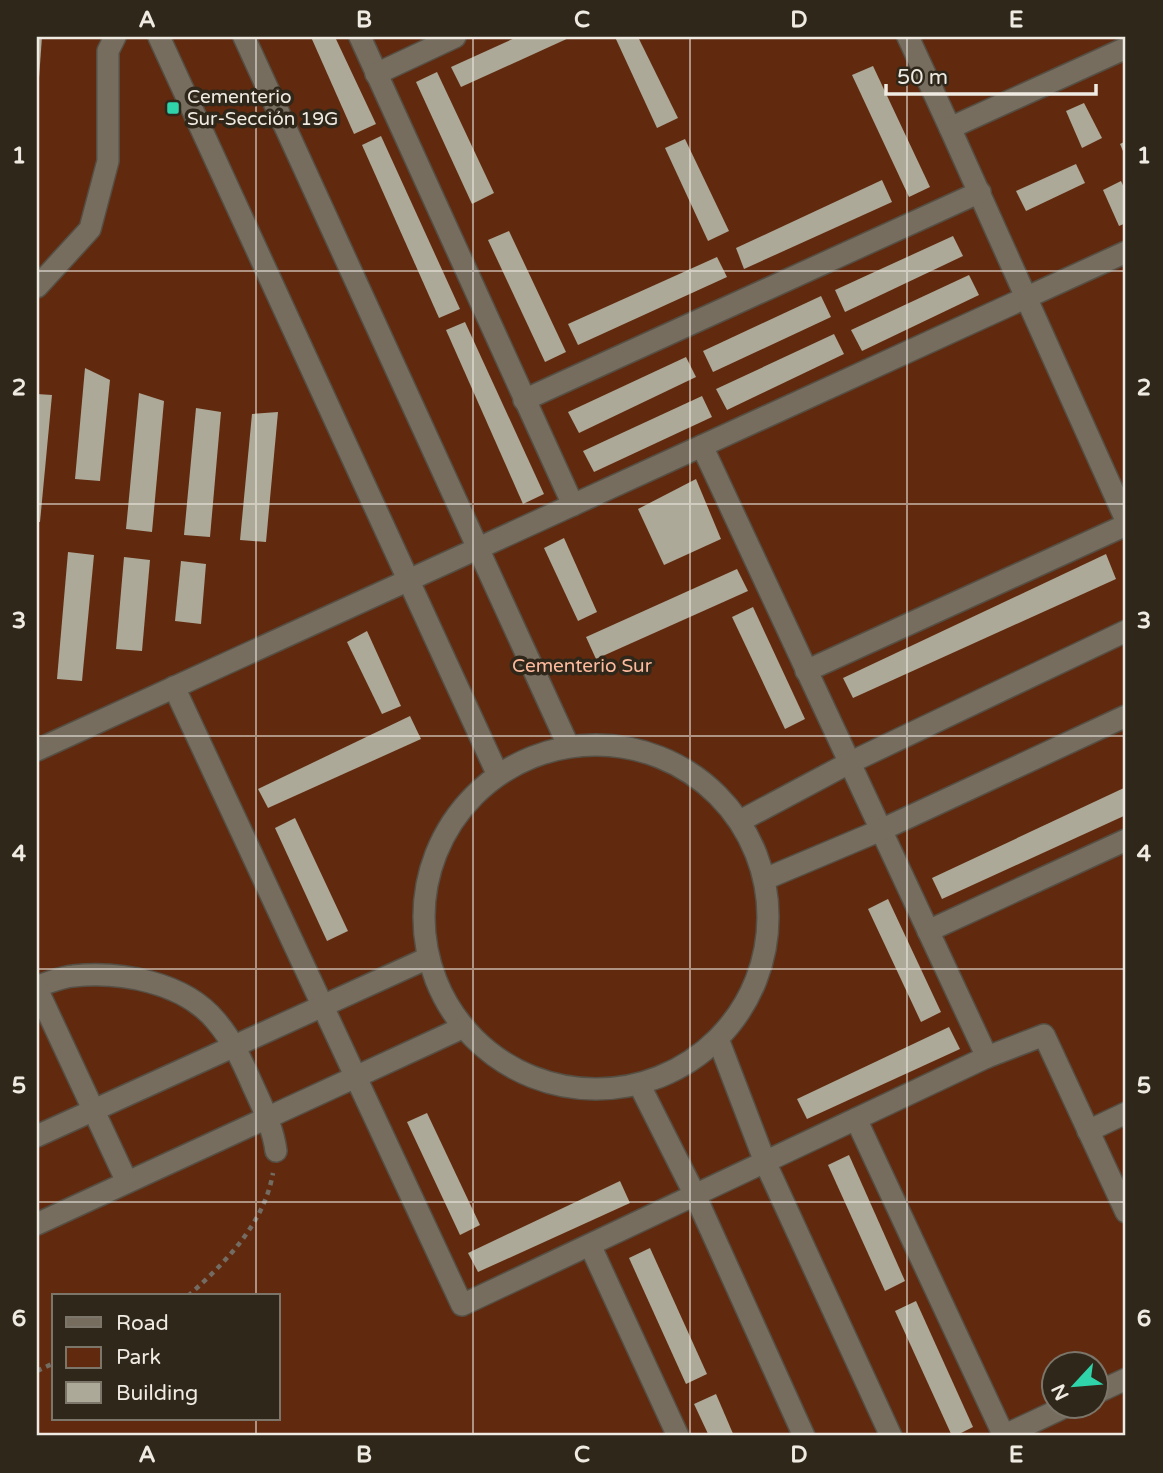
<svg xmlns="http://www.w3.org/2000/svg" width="1163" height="1473" viewBox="0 0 1163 1473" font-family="'Varela Round',sans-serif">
<rect width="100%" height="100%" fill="#383024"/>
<path fill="#612a0f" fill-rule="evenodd" d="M37,37H1126V1436H37ZM54,1296H278V1419H54ZM1054,1364H1096V1406H1054Z"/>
<g fill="#aca998">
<polygon points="37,37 42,37 39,78 37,78"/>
<polygon points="311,37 335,37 376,124 354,134"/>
<polygon points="517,37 571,37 461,87 451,67"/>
<polygon points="615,37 638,37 678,118 657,128"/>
<polygon points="873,66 930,187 909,197 852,75"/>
<polygon points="437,72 494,193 472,204 416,82"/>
<polygon points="1084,103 1102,138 1082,148 1066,111"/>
<polygon points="381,136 460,309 439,318 362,145"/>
<polygon points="685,139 729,231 708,241 665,148"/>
<polygon points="1126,141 1126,158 1120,144"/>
<polygon points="1076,164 1085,183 1026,211 1016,191"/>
<polygon points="882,180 892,202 744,269 736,248"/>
<polygon points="1121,181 1126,192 1126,223 1119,226 1103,190"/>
<polygon points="509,231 566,352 545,362 488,240"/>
<polygon points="953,236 963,256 845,312 835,290"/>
<polygon points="717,257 727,277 578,345 568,324"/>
<polygon points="969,275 979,295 862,351 851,330"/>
<polygon points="821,296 831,317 713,372 703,351"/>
<polygon points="465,322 544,494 523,504 446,330"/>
<polygon points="834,334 844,354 727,410 716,389"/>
<polygon points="686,357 696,377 579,433 568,412"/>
<polygon points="85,368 110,380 100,481 75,479"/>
<polygon points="139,393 164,401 152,532 126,529"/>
<polygon points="37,394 52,395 40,522 37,522"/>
<polygon points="702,396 712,417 594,472 583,451"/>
<polygon points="196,408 221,412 210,537 184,535"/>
<polygon points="278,412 266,542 240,540 252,414"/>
<polygon points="696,479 721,539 664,565 638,509"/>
<polygon points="564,538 597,612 578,621 544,548"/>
<polygon points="68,552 94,555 82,681 57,679"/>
<polygon points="1106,554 1116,579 853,698 843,678"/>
<polygon points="124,557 150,560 142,651 116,649"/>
<polygon points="181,561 206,564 201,624 175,621"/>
<polygon points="737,569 748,591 596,659 586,637"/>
<polygon points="753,607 805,719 785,729 732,617"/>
<polygon points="367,631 401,706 382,714 347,642"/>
<polygon points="410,716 421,739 268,808 258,789"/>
<polygon points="1126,787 1126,815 942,899 932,878"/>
<polygon points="295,818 348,931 327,941 275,828"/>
<polygon points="888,899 941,1012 921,1022 868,909"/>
<polygon points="949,1027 960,1049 807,1119 797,1099"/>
<polygon points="427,1113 480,1225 460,1235 407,1122"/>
<polygon points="849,1155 905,1281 885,1291 828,1165"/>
<polygon points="620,1181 630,1203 478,1272 468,1253"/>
<polygon points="650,1248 707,1374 686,1384 629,1258"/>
<polygon points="916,1301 973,1427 955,1436 952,1436 895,1311"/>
<polygon points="716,1394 734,1436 709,1436 694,1404"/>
</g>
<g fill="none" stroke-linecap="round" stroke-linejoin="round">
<g stroke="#554f44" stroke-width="24">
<g id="minor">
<polyline points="159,37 497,773"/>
<polyline points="244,37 568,745"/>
<polyline points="360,37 573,505"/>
<polyline points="908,37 950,128 1126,48"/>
<polyline points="376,74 455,37"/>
<polyline points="950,128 1126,520"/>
<polyline points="37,287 90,229 108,161 108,51 115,37"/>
<polyline points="524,400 980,192"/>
<polyline points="702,446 987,1057"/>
<polyline points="806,671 1126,525"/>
<polyline points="174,687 462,1305 987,1057 1044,1035 1126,1212"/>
<circle cx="596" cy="917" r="172"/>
<polyline points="37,750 1126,252"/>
<polyline points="740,821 849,763 1126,631"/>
<polyline points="765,879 881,830 1126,716"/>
<polyline points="928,931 1126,840"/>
<path d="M37,986C48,983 61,977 73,976C120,971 184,982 216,1021C233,1041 243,1063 253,1086C263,1108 273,1128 276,1151"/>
<polyline points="37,989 127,1182"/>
<polyline points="718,1039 765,1162 891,1436"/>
<polyline points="639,1084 695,1195 804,1436"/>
<polyline points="856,1119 1004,1436"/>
<polyline points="1088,1131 1126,1113"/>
<polyline points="37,1136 428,958"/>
<polyline points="37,1224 464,1027"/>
<polyline points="590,1245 678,1436"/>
<polyline points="1096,1393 1126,1379"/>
<polyline points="1003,1436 1067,1406"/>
</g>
</g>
<g stroke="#736c62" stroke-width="4.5" stroke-dasharray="5 5" stroke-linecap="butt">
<path d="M188,1296C225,1263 264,1224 273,1173"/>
<polyline points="37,1371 54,1363"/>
</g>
<use href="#minor" stroke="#766d5f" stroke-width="21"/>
</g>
<path fill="none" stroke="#efeae2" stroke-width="2" stroke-opacity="0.55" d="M256,37V1296M473,37V1436M690,37V1436M907,37V1436M37,271H1126M37,504H1126M37,736H1126M37,969H1126M37,1202H1126M256,1419V1436"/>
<rect fill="#2fd4aa" stroke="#2e271a" stroke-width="2.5" x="166" y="101" width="14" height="14" rx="3.5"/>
<g text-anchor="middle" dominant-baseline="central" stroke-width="7" stroke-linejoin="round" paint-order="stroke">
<g font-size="19" fill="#efeae2" stroke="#2e271a" text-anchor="start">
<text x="187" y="97">Cementerio<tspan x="187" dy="22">Sur-Sección 19G</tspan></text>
</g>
<g font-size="19" fill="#fdba9d" stroke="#2e271a">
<text x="582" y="666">Cementerio Sur</text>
</g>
</g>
<rect width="1163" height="1473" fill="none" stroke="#2e271a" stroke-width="77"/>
<rect x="52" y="1294" width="228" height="126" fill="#2e271a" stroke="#7b756a" stroke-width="2"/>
<rect x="66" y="1317" width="35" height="10" fill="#766d5f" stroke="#7b756a" stroke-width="2"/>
<text x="116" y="1330" font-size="21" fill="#efeae2">Road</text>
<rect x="66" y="1347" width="35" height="21" fill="#612a0f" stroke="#7b756a" stroke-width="2"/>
<text x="116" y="1364" font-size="21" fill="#efeae2">Park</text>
<rect x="66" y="1382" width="35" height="21" fill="#aca998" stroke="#7b756a" stroke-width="2"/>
<text x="116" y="1400" font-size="21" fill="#efeae2">Building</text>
<g transform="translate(1075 1385) rotate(244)"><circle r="33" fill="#2e271a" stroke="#7b756a" stroke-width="2"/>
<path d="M0-5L12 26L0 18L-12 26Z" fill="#2fd4aa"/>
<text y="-10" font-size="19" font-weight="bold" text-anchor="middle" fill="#efeae2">N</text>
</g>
<path d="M886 84v10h210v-10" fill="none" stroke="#efeae2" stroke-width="3.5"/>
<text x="897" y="84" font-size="21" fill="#efeae2" stroke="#2e271a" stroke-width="5" paint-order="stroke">50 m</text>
<rect x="38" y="38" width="1086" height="1396" fill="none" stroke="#efeae2" stroke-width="2.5"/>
<g font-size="23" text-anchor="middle" font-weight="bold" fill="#efeae2">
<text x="147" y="27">A</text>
<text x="364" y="27">B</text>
<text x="582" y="27">C</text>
<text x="799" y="27">D</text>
<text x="1016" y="27">E</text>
<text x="19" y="163">1</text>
<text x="1144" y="163">1</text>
<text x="19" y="395">2</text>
<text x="1144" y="395">2</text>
<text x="19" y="628">3</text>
<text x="1144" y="628">3</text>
<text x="19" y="861">4</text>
<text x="1144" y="861">4</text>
<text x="19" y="1093">5</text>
<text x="1144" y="1093">5</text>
<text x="19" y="1326">6</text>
<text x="1144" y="1326">6</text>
<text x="147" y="1462">A</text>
<text x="364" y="1462">B</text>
<text x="582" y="1462">C</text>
<text x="799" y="1462">D</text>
<text x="1016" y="1462">E</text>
</g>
</svg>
